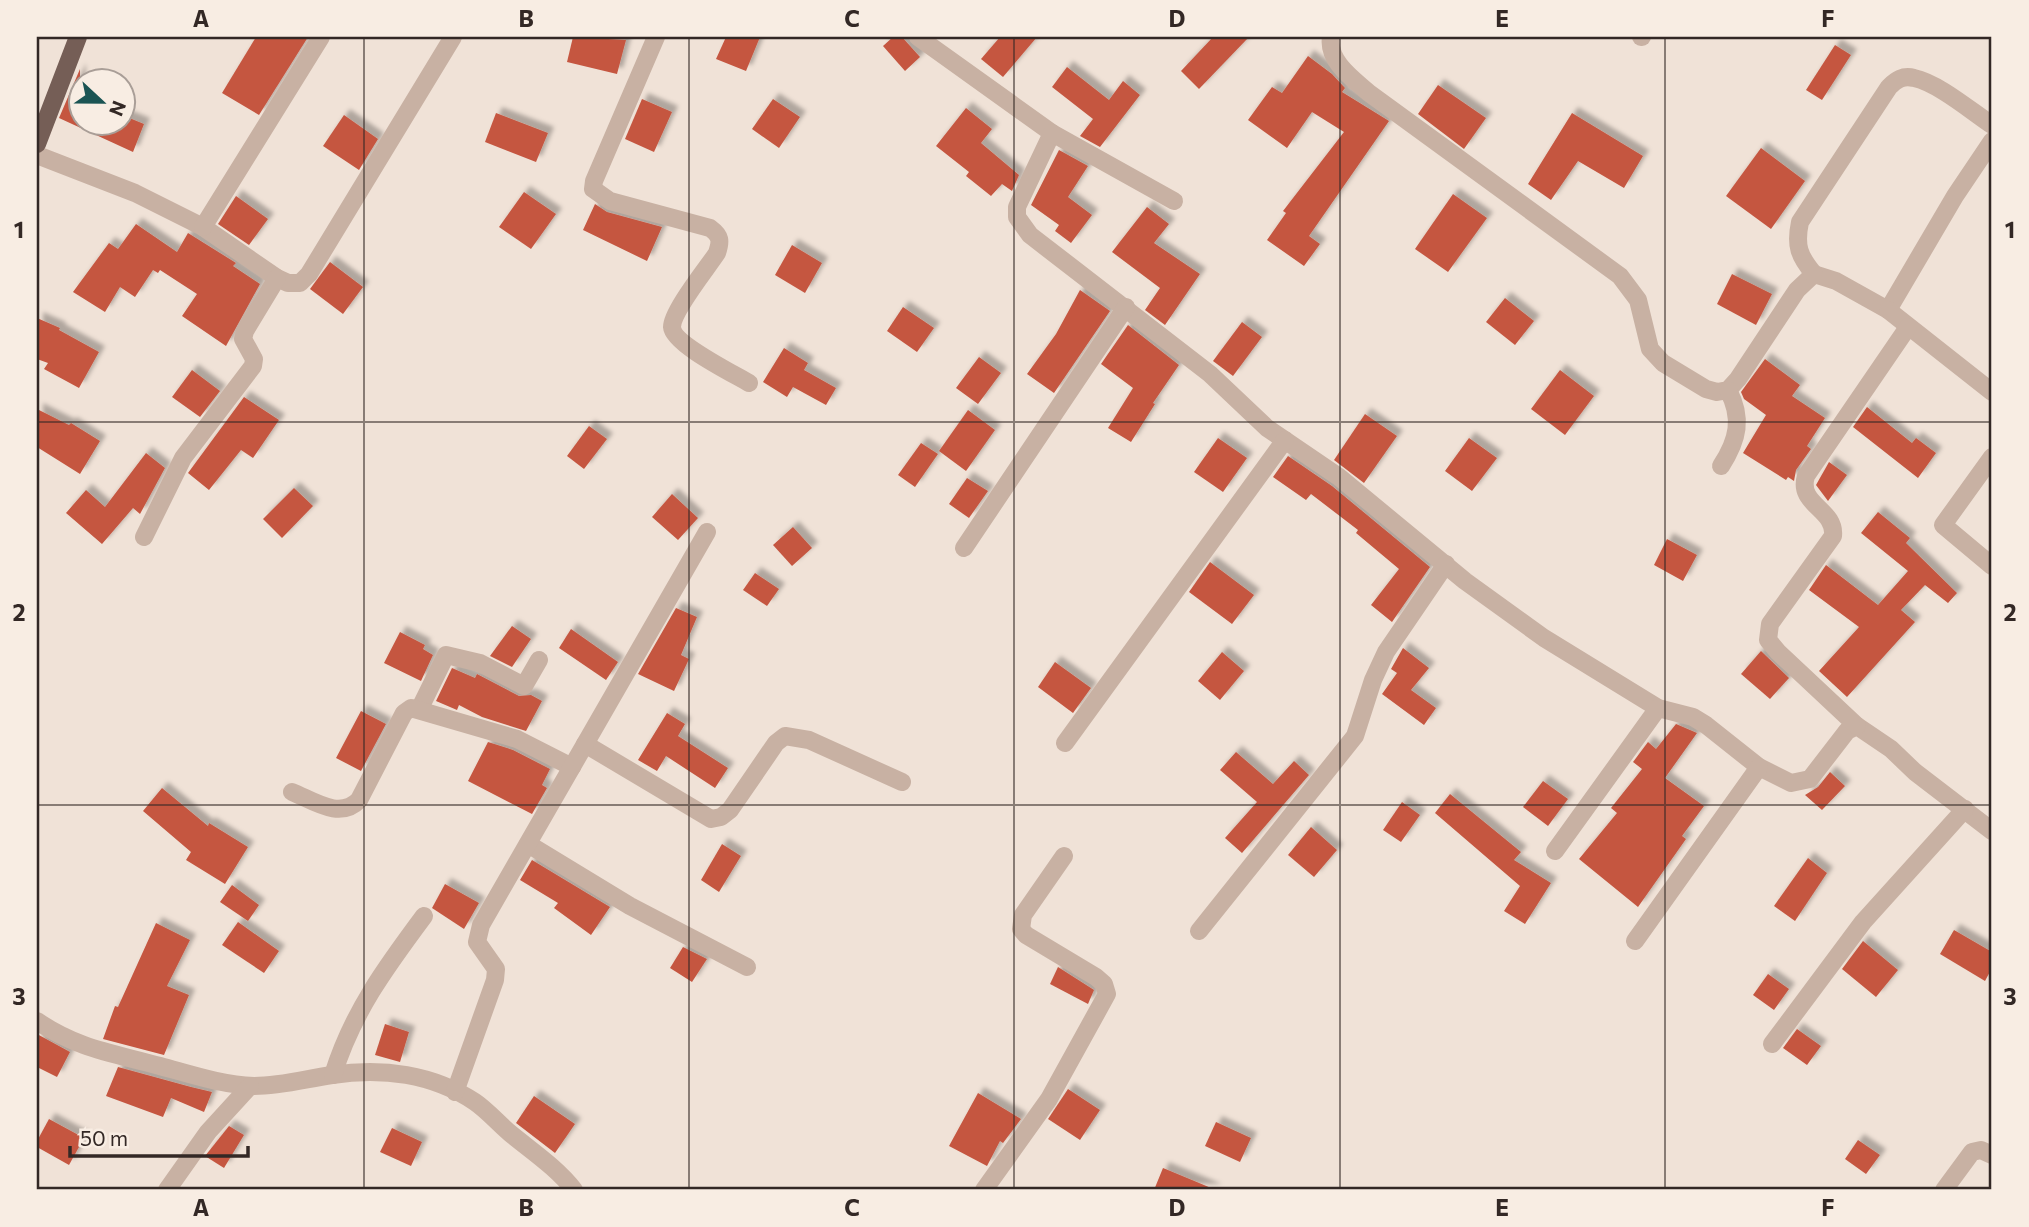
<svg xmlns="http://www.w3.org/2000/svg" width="2029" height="1227" viewBox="0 0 2029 1227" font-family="Commissioner,sans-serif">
<defs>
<filter id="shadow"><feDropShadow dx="6" dy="-6" stdDeviation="2" flood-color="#0004"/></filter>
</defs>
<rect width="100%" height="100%" fill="#f0e2d7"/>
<g fill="#c55640" filter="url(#shadow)">
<polygon points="256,37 308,37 259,115 222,93"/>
<polygon points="573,37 626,40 617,74 567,62"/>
<polygon points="726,37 760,37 746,71 716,59"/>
<polygon points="893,37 902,37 920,57 905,71 883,46"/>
<polygon points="1000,37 1037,37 1003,77 981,59"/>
<polygon points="1213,37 1249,37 1199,89 1181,71"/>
<polygon points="1835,45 1851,55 1822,100 1806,90"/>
<polygon points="1308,56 1332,74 1345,88 1342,92 1389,121 1309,236 1320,244 1304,266 1267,240 1286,213 1283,211 1344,132 1312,112 1287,148 1248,120 1272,87 1282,93"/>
<polygon points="1067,67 1109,100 1123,81 1140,95 1100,147 1080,136 1093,119 1052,87"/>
<polygon points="80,69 80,122 122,122 122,115 144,124 133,152 59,118"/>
<polygon points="1438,85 1486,118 1464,149 1418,114"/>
<polygon points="642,99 672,112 654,152 625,139"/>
<polygon points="773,99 800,117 779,148 752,129"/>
<polygon points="966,108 992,129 981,143 1019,175 1012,191 1002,184 991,196 966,176 969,172 936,146"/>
<polygon points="496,113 548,133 536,162 485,142"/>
<polygon points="1572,113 1643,156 1624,188 1578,161 1551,200 1528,184"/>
<polygon points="344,115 378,139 359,170 323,146"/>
<polygon points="1761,148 1805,181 1771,229 1726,196"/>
<polygon points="1059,150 1088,166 1068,197 1092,215 1071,243 1055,231 1059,225 1031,205"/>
<polygon points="524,192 556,214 531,249 499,227"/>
<polygon points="1453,194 1487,218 1448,272 1415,249"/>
<polygon points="236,196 268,219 249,245 218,224"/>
<polygon points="595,204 607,212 662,227 647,261 583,230"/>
<polygon points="1147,207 1169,224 1154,243 1200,274 1165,325 1145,310 1160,288 1112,252"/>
<polygon points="136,224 177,252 188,233 236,263 233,266 260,284 226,346 182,316 197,294 160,270 158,273 153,270 135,297 120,287 105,312 73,292 109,243 118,249"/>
<polygon points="792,245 822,263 805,293 775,275"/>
<polygon points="330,262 363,287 343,314 310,289"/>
<polygon points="1732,274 1772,294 1756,325 1717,304"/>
<polygon points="1080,290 1110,311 1054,393 1027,374 1056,334"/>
<polygon points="1505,298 1534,321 1515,345 1486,322"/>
<polygon points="903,307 934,328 917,352 887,331"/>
<polygon points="37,318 60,328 59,330 99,352 79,388 44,369 48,363 37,359"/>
<polygon points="1242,322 1262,337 1233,376 1213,361"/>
<polygon points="1128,325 1179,365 1153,403 1155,404 1131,442 1108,428 1133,388 1101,364"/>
<polygon points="784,348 808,363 804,370 836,388 826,405 793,387 787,397 763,382"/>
<polygon points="979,357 1001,373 978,404 956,388"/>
<polygon points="1765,359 1800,385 1792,396 1825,418 1807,446 1811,449 1796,470 1794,481 1788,477 1786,480 1743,453 1766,415 1744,399 1741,392"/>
<polygon points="192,370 220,391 200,417 172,397"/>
<polygon points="1560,370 1594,396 1565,435 1531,409"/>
<polygon points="244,397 279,420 253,458 241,450 209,490 188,473"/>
<polygon points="1867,407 1912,443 1916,438 1936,453 1918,478 1853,427"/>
<polygon points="37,409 69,425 71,423 100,441 80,474 37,447"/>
<polygon points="968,410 995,430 966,471 939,451"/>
<polygon points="1365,414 1397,436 1364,483 1334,460"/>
<polygon points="589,426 607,439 584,469 567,456"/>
<polygon points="1218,438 1247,458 1223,492 1194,472"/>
<polygon points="1469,438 1497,458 1472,491 1445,471"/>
<polygon points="921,443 938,454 915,487 898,475"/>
<polygon points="146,453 165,468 140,514 133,508 102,544 66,513 86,490 105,507"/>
<polygon points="1288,456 1332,486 1430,567 1392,622 1371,605 1399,569 1356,533 1358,530 1311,494 1306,500 1273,477"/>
<polygon points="1829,462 1847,475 1828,501 1816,485"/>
<polygon points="967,478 988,491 969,518 949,504"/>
<polygon points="294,488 313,506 282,538 263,519"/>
<polygon points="672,494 698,518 678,540 652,517"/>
<polygon points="1878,512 1910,538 1906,543 1957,593 1948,603 1925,585 1901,610 1915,622 1847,697 1819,671 1859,627 1809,590 1826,565 1878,605 1908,571 1861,533"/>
<polygon points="793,527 812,548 792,566 773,545"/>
<polygon points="1667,539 1697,555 1683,581 1654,565"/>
<polygon points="1210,562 1254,595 1232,624 1189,592"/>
<polygon points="755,573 779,589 767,606 743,590"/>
<polygon points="676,608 697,617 681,655 689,659 674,691 638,674"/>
<polygon points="512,626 531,639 512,667 490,656"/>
<polygon points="571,629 618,662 606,680 559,648"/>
<polygon points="400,632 425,645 423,649 433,655 421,681 384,663"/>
<polygon points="1403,648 1429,668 1411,690 1436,708 1424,725 1382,694 1397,673 1391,669"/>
<polygon points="1761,651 1789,678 1770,699 1741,674"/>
<polygon points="1222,652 1244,671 1220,700 1198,681"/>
<polygon points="1055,662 1091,688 1073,713 1038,687"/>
<polygon points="452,668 475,678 477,674 519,696 531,695 542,701 526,731 482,717 459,705 457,710 436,701"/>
<polygon points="361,711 386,724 361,771 336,758"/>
<polygon points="667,713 685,724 678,736 728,768 715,788 666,756 657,771 638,760"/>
<polygon points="1676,724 1697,733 1665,778 1704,806 1682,836 1686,839 1638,907 1579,859 1617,813 1611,808 1642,769 1633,762 1648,742 1656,749"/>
<polygon points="488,742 513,750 550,769 542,785 547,788 532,814 468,781"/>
<polygon points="1236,752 1273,784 1294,761 1309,775 1242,853 1225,838 1257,802 1220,770"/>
<polygon points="1830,772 1845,786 1822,810 1805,795 1818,787"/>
<polygon points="1543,781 1568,799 1548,826 1523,807"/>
<polygon points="162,788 208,826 209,823 248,847 225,884 186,860 191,852 143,811"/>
<polygon points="1450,794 1521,852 1514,860 1551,883 1525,924 1504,911 1520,886 1435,813"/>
<polygon points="1402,802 1420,815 1401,842 1383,830"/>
<polygon points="1311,827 1337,850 1314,877 1288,855"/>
<polygon points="722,844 741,856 719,892 701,880"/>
<polygon points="1808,858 1827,873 1795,921 1774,906"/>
<polygon points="532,860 610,907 591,935 554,908 558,903 520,880"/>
<polygon points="445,884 479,903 464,929 432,908"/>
<polygon points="232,885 259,905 248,921 220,902"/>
<polygon points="238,922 279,951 264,973 222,945"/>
<polygon points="156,923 190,940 167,986 189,995 164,1055 103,1039 115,1006 118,1007"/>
<polygon points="1954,930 1992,952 1992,968 1985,981 1940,954"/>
<polygon points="1863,941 1898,970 1876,997 1842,969"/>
<polygon points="683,947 707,959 692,982 670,968"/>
<polygon points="1058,967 1094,990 1088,1004 1050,984"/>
<polygon points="1768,974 1789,989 1774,1010 1753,995"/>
<polygon points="385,1024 409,1032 400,1062 375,1055"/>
<polygon points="1797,1029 1821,1046 1807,1065 1783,1048"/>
<polygon points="37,1034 70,1052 57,1077 37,1067"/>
<polygon points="118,1067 191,1087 212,1092 204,1112 171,1098 163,1117 106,1096"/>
<polygon points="1068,1089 1100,1110 1080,1140 1048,1119"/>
<polygon points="978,1093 1021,1119 1003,1143 1000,1141 987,1166 949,1146"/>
<polygon points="534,1096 575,1124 555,1153 516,1123"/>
<polygon points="49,1119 84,1138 69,1165 37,1147 37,1141"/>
<polygon points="1216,1122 1251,1138 1240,1162 1205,1146"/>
<polygon points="229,1126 244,1135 224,1168 205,1156"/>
<polygon points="392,1128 422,1142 411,1166 380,1152"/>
<polygon points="1858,1140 1880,1155 1866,1174 1845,1159"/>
<polygon points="1163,1168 1216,1190 1154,1190"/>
</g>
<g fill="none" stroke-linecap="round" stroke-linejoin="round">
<g stroke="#c8b1a3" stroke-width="18">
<path d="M656,37L594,181L593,189L610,201L710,228C721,236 721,241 717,253C708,267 672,311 672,327C673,344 734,374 749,383"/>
<polyline points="918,37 1052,133 1017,207 1017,217 1030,235 1210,374 1267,428 1339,477 1465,581 1544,638 1658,708 1693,717 1706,725 1759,767 1791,783 1810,779 1847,731 1857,726 1891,749 1915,772 1992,831"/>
<path d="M1331,37C1327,61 1353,79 1369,93L1620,276L1638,300L1650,349L1663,363L1706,389L1717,392L1728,390L1738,379L1797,290L1814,274L1836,281L1888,310L1955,196L1992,141"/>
<polyline points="1641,37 1642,37"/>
<polyline points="1052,133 1174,201"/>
<polyline points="37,155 135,193 203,227 277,278 288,283 300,283 309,274 453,37"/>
<polyline points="203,227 321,37"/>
<path d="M1814,274C1799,256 1795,246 1800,222L1889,87C1896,80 1903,75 1914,78C1938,83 1971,111 1992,125"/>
<polyline points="1888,310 1992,392"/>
<polyline points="1992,457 1943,525 1992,566"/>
<path d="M1721,466C1738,440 1743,418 1728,390"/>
<polyline points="144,537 183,458 253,366 254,359 243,339 245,331 277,278"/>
<polyline points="964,548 1126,307"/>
<polyline points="420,708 446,655 480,663 524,686 539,660"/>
<path d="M1857,726L1778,652L1768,640L1770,624L1833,536C1836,509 1797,505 1806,476L1908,327"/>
<polyline points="1065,743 1285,440"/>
<polyline points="585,744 711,819 721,817 730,810 776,743 785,736 809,740 902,782"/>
<path d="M292,792C314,801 340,820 359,800L404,713L411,708L517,739L572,767"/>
<polyline points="528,844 630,906 747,967"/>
<polyline points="1555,851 1658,708"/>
<polyline points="1199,931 1355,736 1373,680 1386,652 1446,564"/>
<polyline points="1635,941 1759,767"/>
<path d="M37,1021C78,1049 113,1053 160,1066C190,1074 222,1085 254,1086C282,1086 305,1079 332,1075C382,1067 433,1074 475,1102C488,1111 499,1124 511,1134C533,1152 557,1168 574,1190"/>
<polyline points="1772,1044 1863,922 1965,809"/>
<path d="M333,1075C352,1013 386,967 424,916"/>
<polyline points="455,1092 495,980 496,969 477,942 481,925 707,532"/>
<polyline points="167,1190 208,1132 250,1086"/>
<polyline points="984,1190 1049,1099 1107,994 1104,984 1096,977 1026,935 1021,929 1023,915 1064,856"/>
<polyline points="1944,1190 1972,1152 1981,1150 1992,1155"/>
</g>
<polyline stroke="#755e56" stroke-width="18" points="37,144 78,37"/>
</g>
<path fill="none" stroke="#332825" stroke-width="2" stroke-opacity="0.55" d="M364,37V1190M689,37V1190M1014,37V1190M1340,37V1190M1665,37V1190M37,422H1992M37,805H1992"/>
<rect width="2029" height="1227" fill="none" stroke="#f8ede3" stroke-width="77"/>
<g transform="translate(102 102) rotate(112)"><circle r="33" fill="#f8ede3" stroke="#a99e97" stroke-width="2"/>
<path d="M0-5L12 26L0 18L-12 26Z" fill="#1b5453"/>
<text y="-10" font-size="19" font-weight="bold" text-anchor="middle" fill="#332825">N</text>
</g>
<path d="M70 1146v10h178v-10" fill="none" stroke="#332825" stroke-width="3.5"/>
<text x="80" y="1146" font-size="21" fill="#332825" stroke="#f8ede3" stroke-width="5" paint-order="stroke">50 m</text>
<rect x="38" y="38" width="1952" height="1150" fill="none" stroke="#332825" stroke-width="2.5"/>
<g font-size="23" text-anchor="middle" font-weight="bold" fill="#332825">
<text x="201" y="27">A</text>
<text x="526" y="27">B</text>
<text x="852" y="27">C</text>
<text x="1177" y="27">D</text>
<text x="1502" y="27">E</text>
<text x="1828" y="27">F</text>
<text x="19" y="238">1</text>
<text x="2010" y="238">1</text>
<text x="19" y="621">2</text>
<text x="2010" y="621">2</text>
<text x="19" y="1005">3</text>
<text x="2010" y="1005">3</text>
<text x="201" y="1216">A</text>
<text x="526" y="1216">B</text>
<text x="852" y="1216">C</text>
<text x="1177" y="1216">D</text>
<text x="1502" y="1216">E</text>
<text x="1828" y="1216">F</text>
</g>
</svg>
